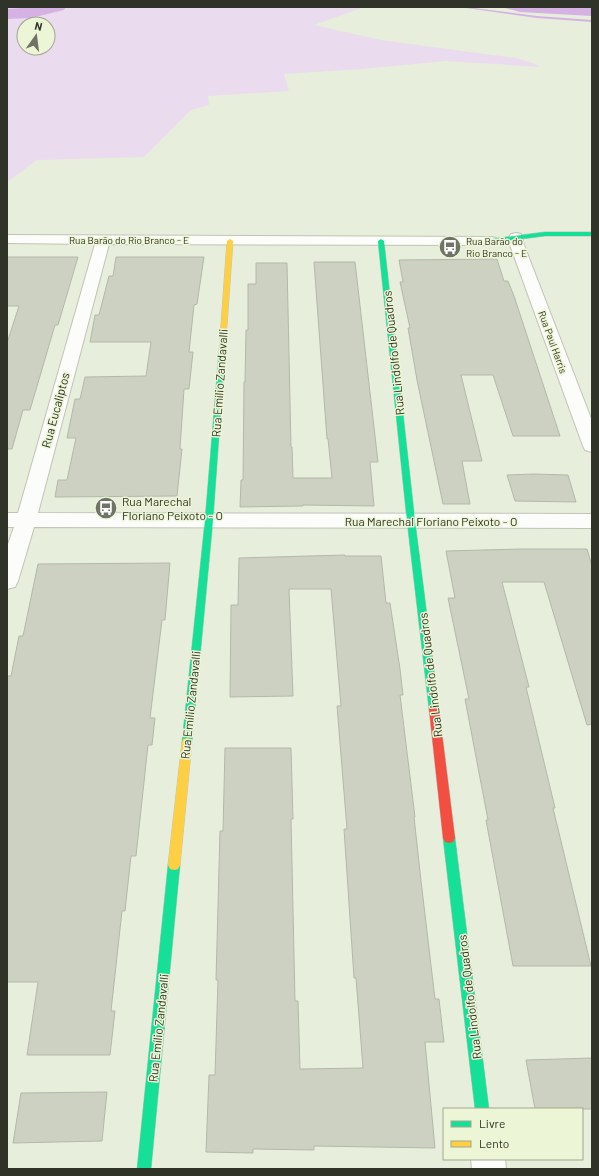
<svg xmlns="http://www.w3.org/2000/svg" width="599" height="1176" viewBox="0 0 599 1176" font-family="Barlow,sans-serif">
<rect width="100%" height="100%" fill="#e8eedc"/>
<path fill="#ebdbef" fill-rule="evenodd" d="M7,7H364L314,25L381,40L516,58L533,63L541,67L446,61L362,69L284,74L289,91L208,96L209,105L191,110L144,157L37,160L7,182ZM24,24H48V48H24Z"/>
<polygon fill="#d5b2e3" points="501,7 592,7 592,16 520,12"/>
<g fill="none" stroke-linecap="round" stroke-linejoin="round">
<polygon fill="#d5b2e3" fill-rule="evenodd" points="459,7 466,7 537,16 592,20 592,22 537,18"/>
<polygon fill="#d5b2e3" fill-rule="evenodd" points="36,7 66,7 64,10 31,18 7,19 7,9"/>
</g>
<g fill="#ccd1c2" stroke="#b4b8aa">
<polygon points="7,257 78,257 58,325 55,325 30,410 23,410 12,449 7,449 7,343 19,306 7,306"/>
<polygon points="116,257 204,257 197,304 194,305 189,352 193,352 189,389 184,389 180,449 182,449 177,496 55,497 58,480 67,480 76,438 67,438 75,399 80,399 85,377 146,376 151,342 90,342 95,315 99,315 109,276 113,276"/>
<polygon points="497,259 504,281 508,281 514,296 560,436 513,436 493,375 461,375 482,461 462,461 470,504 443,504 417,380 408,328 410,328 400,282 403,282 399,260"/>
<polygon points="314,262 355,262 378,462 370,462 374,506 303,505 303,506 240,507 241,480 243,480 244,382 245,382 246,330 248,330 248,284 256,284 256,263 287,263 291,447 292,447 293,478 332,478 328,439 327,439"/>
<polygon points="534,474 568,475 576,502 515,501 507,475"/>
<polygon points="521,549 587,549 592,566 592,724 587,725 544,582 502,582 529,687 526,687 555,808 553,808 591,966 513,966 486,820 488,820 465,699 469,699 448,598 455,598 446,551"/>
<polygon points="345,555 345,556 381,556 386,603 390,603 400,669 403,695 400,695 415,817 414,817 421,881 435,999 439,999 444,1042 425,1042 435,1148 314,1146 314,1150 253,1149 253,1153 206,1152 209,1075 215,1075 218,980 216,980 220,831 223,831 225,748 291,748 293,819 291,819 295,1001 298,1001 300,1069 363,1068 356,978 354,978 344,829 347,829 337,706 341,706 331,589 289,589 293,696 230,697 231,605 238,605 239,558"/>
<polygon points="170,563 165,620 162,620 150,718 155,718 152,745 148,745 136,856 131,856 125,911 122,911 111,1011 115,1011 110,1055 27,1055 38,982 7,982 7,676 11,676 19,636 23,636 38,564"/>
<polygon points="592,1058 592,1109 535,1109 526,1060"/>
<polygon points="107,1092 102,1141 13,1143 21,1093"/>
</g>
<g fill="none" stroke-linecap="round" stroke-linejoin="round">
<g stroke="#bfc4b6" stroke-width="2">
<g id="street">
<polygon points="516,233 521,234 524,245 592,421 592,452 585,450 583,446 510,245 509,237 511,234"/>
<polygon points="7,235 491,237 496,238 498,241 496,244 491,245 109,244 38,513 592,514 592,528 34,527 18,581 15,587 7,589 7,547 14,527 7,527 7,513 18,513 95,244 7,243"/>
<polygon points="471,1159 505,1159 506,1169 472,1169"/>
</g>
</g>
<g stroke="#bfc4b6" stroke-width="1">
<g id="fast">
<polygon points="545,232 592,232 592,236 545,236 491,243 488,241 491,239"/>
<polygon points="381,239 384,241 415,521 439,709 438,712 434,713 430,712 429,709 407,521 378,241"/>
<polygon points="223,337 226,339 213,520 192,742 191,745 187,746 183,745 182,742 205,520 220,339"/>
<polygon points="449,833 453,834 455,838 489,1109 475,1109 443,838 445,834"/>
<polygon points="174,860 178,861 180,865 151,1169 137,1169 168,865 170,861"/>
</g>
</g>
<g stroke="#bfc4b6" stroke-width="1">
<g id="slow">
<polygon points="230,239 233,241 226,339 223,341 220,339 227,241"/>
<polygon points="187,738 191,739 192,742 180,865 178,869 174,870 170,869 168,865 182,742 183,739"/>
</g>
</g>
<g stroke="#bfc4b6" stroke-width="1">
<polygon id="jam" points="434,705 438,706 439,709 455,838 453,842 449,843 445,842 443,838 429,709 430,706"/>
</g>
<use href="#street" fill="#fcfcfa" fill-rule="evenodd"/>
<use href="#fast" fill="#16e098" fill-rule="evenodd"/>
<use href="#slow" fill="#ffcf43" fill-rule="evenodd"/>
<use href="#jam" fill="#f24e42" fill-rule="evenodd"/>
</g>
<defs>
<g id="bus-disc" transform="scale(1.15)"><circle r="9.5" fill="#707466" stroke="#ecf5d5"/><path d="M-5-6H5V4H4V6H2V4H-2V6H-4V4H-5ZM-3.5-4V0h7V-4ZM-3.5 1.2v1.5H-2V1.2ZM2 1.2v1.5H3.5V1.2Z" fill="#fff"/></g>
</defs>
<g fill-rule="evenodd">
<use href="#bus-disc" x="450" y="247"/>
<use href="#bus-disc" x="106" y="508"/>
</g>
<g text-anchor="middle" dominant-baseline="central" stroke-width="3" stroke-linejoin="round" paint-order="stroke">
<g font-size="10" fill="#303327" stroke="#ecf5d5">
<text x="129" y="240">Rua Barão do Rio Branco - E</text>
<text transform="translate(553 342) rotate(70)">Rua Paul Harris</text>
</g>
<g font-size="10" fill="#303327" stroke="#ecf5d5" text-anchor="start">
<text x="466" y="241">Rua Barão do<tspan x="466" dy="12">Rio Branco - E</tspan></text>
</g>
<g font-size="12" fill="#303327" stroke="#ecf5d5">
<text transform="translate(393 353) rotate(-96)">Rua Lindolfo de Quadros</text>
<text transform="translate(219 383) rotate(-86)">Rua Emílio Zandavalli</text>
<text transform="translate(55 410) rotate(-75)">Rua Eucaliptos</text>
<text x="431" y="521">Rua Marechal Floriano Peixoto - O</text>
<text transform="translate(430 675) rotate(-97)">Rua Lindolfo de Quadros</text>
<text transform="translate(190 705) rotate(-84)">Rua Emílio Zandavalli</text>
<text transform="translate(469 997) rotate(-97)">Rua Lindolfo de Quadros</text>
<text transform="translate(158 1028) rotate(-84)">Rua Emílio Zandavalli</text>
</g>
<g font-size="12" fill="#303327" stroke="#ecf5d5" text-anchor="start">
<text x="122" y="501">Rua Marechal<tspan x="122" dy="14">Floriano Peixoto - O</tspan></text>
</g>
</g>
<rect width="599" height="1176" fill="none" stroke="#303327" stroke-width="16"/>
<rect x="443" y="1108" width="140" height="52" fill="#ecf5d5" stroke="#a1a78f"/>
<rect x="451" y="1121" width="20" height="6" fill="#16e098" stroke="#a1a78f"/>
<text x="479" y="1128" font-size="12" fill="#303327">Livre</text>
<rect x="451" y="1141" width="20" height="6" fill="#ffcf43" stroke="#a1a78f"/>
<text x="479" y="1148" font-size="12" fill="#303327">Lento</text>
<g transform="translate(36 36) rotate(14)"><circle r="19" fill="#ecf5d5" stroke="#a1a78f"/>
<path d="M0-3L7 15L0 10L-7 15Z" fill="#707466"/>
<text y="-6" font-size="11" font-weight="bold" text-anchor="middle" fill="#303327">N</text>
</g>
</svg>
